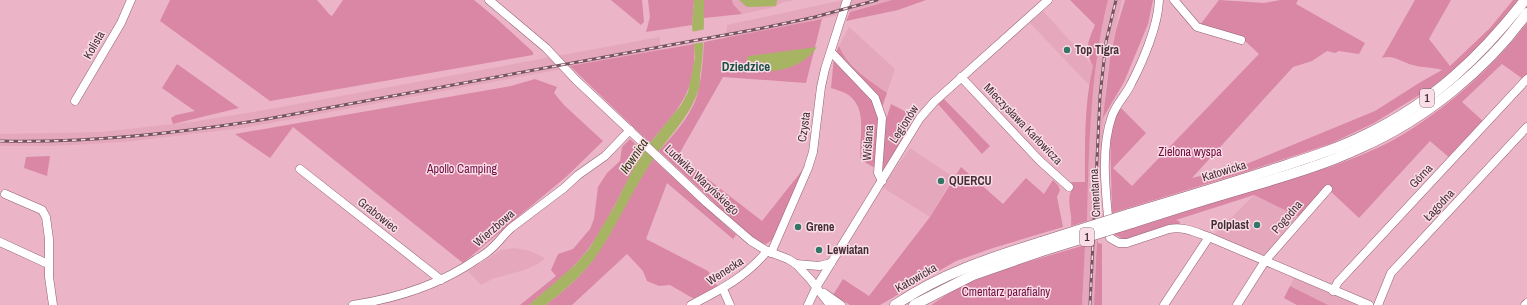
<svg xmlns="http://www.w3.org/2000/svg" width="1527" height="305" viewBox="0 0 1527 305" font-family="'Archivo Narrow',sans-serif">
<rect width="100%" height="100%" fill="#ebb4c7"/>
<g fill="#e5a7bc">
<polygon points="732,0 795,0 781,3 774,7 742,14 733,4"/>
<polygon points="843,0 892,0 830,17 726,39 727,25"/>
<polygon points="1108,0 1122,0 1110,54 1106,86 1097,221 1094,305 1082,305 1091,107 1098,47"/>
<polygon points="1043,11 1093,66 1089,85 1030,23"/>
<polygon points="849,27 895,69 887,93 861,75 843,55 839,46"/>
<polygon points="660,37 660,51 243,128 124,142 53,146 0,146 0,134 101,132 192,122 265,110"/>
<polygon points="910,148 953,177 930,217 882,187"/>
<polygon points="1254,195 1299,217 1264,256 1214,235"/>
<polygon points="515,248 530,251 545,258 538,264 524,270 492,279 481,285 468,271 501,250"/>
<polygon points="1295,276 1362,305 1328,305 1290,286"/>
</g>
<g fill="#d987a5">
<polygon points="170,0 317,0 330,15 332,16 343,0 474,0 497,19 533,52 533,55 270,101 160,21"/>
<polygon points="611,0 642,0 644,22 641,25"/>
<polygon points="648,0 694,0 692,25 646,32 650,17"/>
<polygon points="704,0 732,0 733,4 742,14 704,18"/>
<polygon points="892,0 926,0 898,10 846,21 850,12"/>
<path d="M1070,0H1108C1090,72 1089,147 1087,221L1071,226C1073,212 1065,200 1073,187L1071,182H1085C1085,143 1084,105 1093,66C1084,50 1088,41 1095,25Z"/>
<polygon points="1125,0 1153,0 1148,24 1124,82 1103,118 1110,58 1116,30"/>
<path d="M1219,0L1264,3L1280,0H1298L1296,4L1365,43L1359,54L1339,51L1335,53L1327,51L1312,61L1293,67L1192,178L1244,165L1375,111L1419,83L1442,70C1433,67 1423,68 1413,65C1403,63 1393,54 1382,58L1415,0H1451L1429,39L1450,66L1490,28L1513,0H1518L1493,32L1454,70L1434,86L1374,123L1330,144L1242,173L1112,213L1110,130L1114,117L1121,108L1146,133L1113,168L1132,186L1259,54L1243,39L1200,25Z"/>
<path d="M822,19L806,83L723,77L678,156L762,221L804,168L772,240L766,244L757,241L740,227L659,151C674,134 693,114 698,92C702,76 703,58 704,42Z"/>
<path d="M1527,23V74L1523,79L1502,64L1462,102L1484,122L1451,159L1430,141L1359,218L1327,188L1299,217L1254,195L1176,220L1180,222L1179,225L1130,239H1123L1114,234C1161,220 1208,204 1255,190C1305,175 1362,160 1407,132C1453,103 1494,66 1527,23Z"/>
<path d="M694,44C697,92 678,109 650,143L570,66Z"/>
<path d="M839,46C848,68 869,80 887,93L879,116L875,168L861,160C858,140 868,112 851,97C846,92 837,90 831,88L834,57Z"/>
<polygon points="177,64 239,108 173,124 171,118 176,115 195,111 162,88"/>
<polygon points="535,79 557,87 554,93 564,105 603,141 567,176 463,263 293,127 270,158 235,134 511,86"/>
<polygon points="944,99 990,146 982,154 938,104"/>
<polygon points="891,104 916,117 884,169 882,168 886,120"/>
<path d="M630,139L644,152C624,183 611,218 589,248C573,270 550,287 529,305H520L556,276L551,270L558,254L573,249L590,229L594,219L598,187L607,173L620,161L622,147Z"/>
<polygon points="50,156 47,176 24,168 26,157"/>
<path d="M653,159L736,235L733,239L667,183L646,239L708,271L718,287L696,300L670,285L659,286L647,281L643,271L627,254L572,305H546C562,292 579,279 591,262C615,230 630,192 653,159Z"/>
<polygon points="961,167 1003,204 1026,178 1044,194 1053,180 1058,185 1060,190 1057,197 1063,227 993,248 956,261 880,305 850,305 833,295 843,279 869,296 930,217"/>
<polygon points="1097,238 1098,243 1102,244 1102,305 1094,305"/>
<polygon points="1085,245 1082,305 931,305 960,286 1007,268"/>
<polygon points="1290,286 1328,305 1297,305 1284,298"/>
</g>
<g fill="#a7b463">
<path d="M694,0H704C704,25 704,51 700,76C700,82 700,88 697,94C687,121 665,140 650,164C629,196 614,233 591,263C578,279 562,292 546,305H529L575,265L589,249L614,207L633,169L650,143L681,105L688,92L695,58L692,25Z"/>
<polygon points="739,0 777,0 776,6 747,7"/>
<path d="M817,47C809,59 795,67 780,70C770,72 756,70 745,70L748,56Z"/>
</g>
<polygon fill="#ebb4c7" points="706,29 706,42 692,44 691,32"/>
<g fill="none" stroke-linecap="round" stroke-linejoin="round">
<g stroke="#926173" stroke-width="9">
<g id="minor">
<polyline points="489,0 546,48 576,80 707,203 751,241 767,251 788,259 796,264 810,279 830,305"/>
<path d="M1159,0C1158,26 1143,61 1131,84C1126,95 1116,104 1112,116C1099,152 1107,200 1110,238L1119,243H1127L1169,229C1183,226 1195,232 1209,237L1369,305"/>
<polyline points="1174,0 1197,27 1241,40"/>
<polyline points="831,52 875,98 882,118 878,173 882,181"/>
<polyline points="961,77 1040,161 1069,187"/>
<polyline points="75,101 121,23 131,0"/>
<polyline points="300,169 441,280"/>
<polyline points="5,194 42,210 46,217 49,239 49,277 53,305"/>
<polyline points="0,242 48,264"/>
<polyline points="771,253 808,168 813,152 821,87 825,69 847,0"/>
<polyline points="796,264 819,266 831,263"/>
<polyline points="723,289 730,305"/>
<polyline points="1333,291 1338,282 1527,79"/>
<polyline points="824,293 841,305"/>
<path d="M353,305C398,298 440,285 477,259C482,256 488,252 492,248C499,242 504,234 511,228L564,188L578,175L605,156L630,130"/>
<path d="M691,305C720,290 746,277 767,251"/>
<polyline points="808,305 817,286 920,118 934,102 1048,0"/>
<polyline points="1164,305 1209,237"/>
<polyline points="1237,305 1265,261 1328,189"/>
<polyline points="1378,305 1391,273 1527,127"/>
<polyline points="1525,305 1527,303"/>
</g>
</g>
<g stroke="#926173" stroke-width="11">
<g id="major">
<path d="M1129,214C1176,200 1222,186 1268,171C1301,160 1336,150 1367,134C1432,103 1481,56 1525,0"/>
<path d="M1132,223C1163,213 1194,203 1225,194C1271,180 1318,168 1362,147C1425,119 1487,69 1527,13"/>
<path d="M895,305C943,273 987,259 1041,242"/>
<polyline points="914,305 973,275 1042,251"/>
</g>
</g>
<use href="#minor" stroke="#fff" stroke-width="8"/>
<use href="#major" stroke="#fff" stroke-width="10"/>
<g stroke="#73545f" stroke-width="3">
<g id="rail">
<path d="M0,141C90,143 178,133 267,119L763,28L815,17L877,0"/>
<polyline points="1090,305 1100,96 1106,42 1116,0"/>
</g>
</g>
<use href="#rail" stroke="#fadde6" stroke-width="1.5" stroke-dasharray="4.5" stroke-linecap="butt"/>
<g stroke="#926173" stroke-width="11" stroke-linecap="butt">
<g id="major-bridge">
<polyline points="1041,242 1129,214"/>
<polyline points="1042,251 1132,223"/>
</g>
</g>
<use href="#major-bridge" stroke="#fff" stroke-width="10"/>
</g>
<g fill="#337566" stroke="#fadde6" stroke-width="1.5">
<circle cx="1067" cy="50" r="4"/>
<circle cx="941" cy="181" r="4"/>
<circle cx="1257" cy="225" r="4"/>
<circle cx="798" cy="227" r="4"/>
<circle cx="819" cy="250" r="4"/>
</g>
<g text-anchor="middle" dominant-baseline="central" stroke-width="3" stroke-linejoin="round" paint-order="stroke">
<g fill="#fadde6" stroke="#7b636c" stroke-width="1">
<rect x="1420" y="89" width="14" height="18" rx="3"/>
<rect x="1080" y="228" width="14" height="18" rx="3"/>
</g>
<g font-size="11" font-weight="bold" fill="#452f37">
<text x="1427" y="98">1</text>
<text x="1087" y="237">1</text>
</g>
<g font-size="12" fill="#452f37" stroke="#fadde6">
<text transform="translate(94 45) rotate(-60)">Kolista</text>
<text transform="translate(904 124) rotate(-57)">Legionów</text>
<text transform="translate(1023 124) rotate(46)">Mieczysława Karłowicza</text>
<text transform="translate(804 127) rotate(-82)">Czysta</text>
<text transform="translate(868 143) rotate(-86)">Wiślana</text>
<text transform="translate(1224 171) rotate(-17)">Katowicka</text>
<text transform="translate(1421 176) rotate(-47)">Górna</text>
<text transform="translate(702 180) rotate(43)">Ludwika Waryńskiego</text>
<text transform="translate(1095 193) rotate(-93)">Cmentarna</text>
<text transform="translate(1439 205) rotate(-47)">Łagodna</text>
<text transform="translate(378 215) rotate(38)">Grabowiec</text>
<text transform="translate(1287 217) rotate(-49)">Pogodna</text>
<text transform="translate(494 228) rotate(-41)">Wierzbowa</text>
<text transform="translate(725 271) rotate(-33)">Wenecka</text>
<text transform="translate(916 278) rotate(-30)">Katowicka</text>
</g>
<g font-size="12" font-weight="bold" fill="#452f37" stroke="#fadde6" text-anchor="start">
<text x="1075" y="50">Top Tigra</text>
<text x="949" y="181">QUERCU</text>
<text x="1249" y="225" text-anchor="end">Polplast</text>
<text x="806" y="227">Grene</text>
<text x="827" y="250">Lewiatan</text>
</g>
<g font-size="12" fill="#6f0c3f" stroke="#fadde6">
<text x="1190" y="152">Zielona wyspa</text>
<text x="462" y="169">Apollo Camping</text>
<text x="1006" y="292">Cmentarz parafialny</text>
</g>
<g font-size="13" font-weight="bold" fill="#1c5246" stroke="#fadde6">
<text x="746" y="66">Dziedzice</text>
</g>
<g font-size="13" font-style="italic" fill="#323815" stroke="#fadde6">
<text transform="translate(634 156) rotate(-56)">Iłownica</text>
</g>
</g>
</svg>
